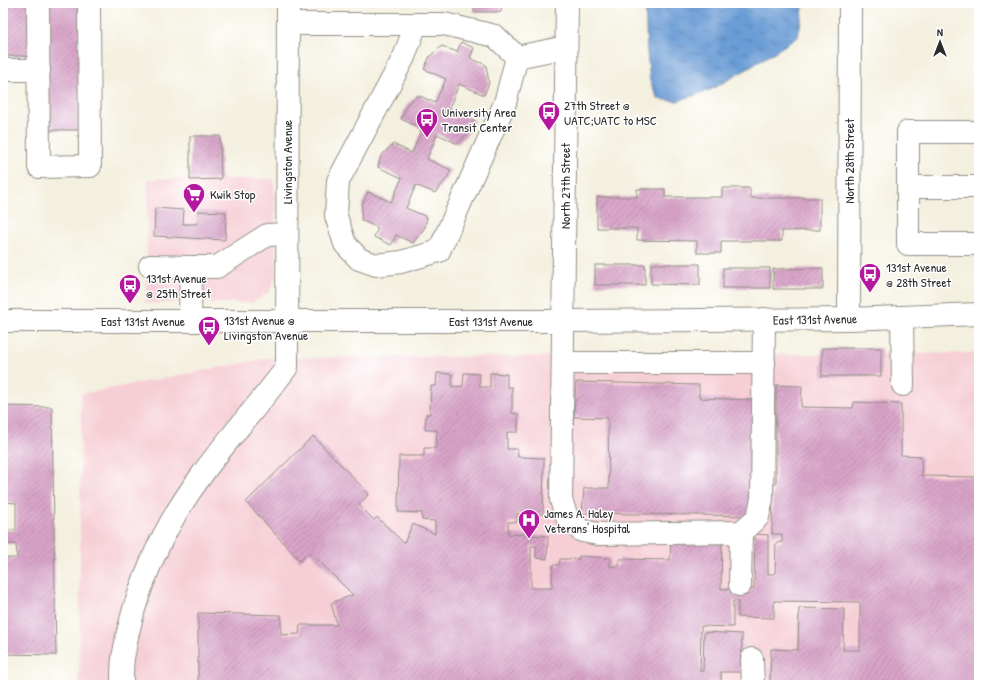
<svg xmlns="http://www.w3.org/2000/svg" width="982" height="688" viewBox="0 0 982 688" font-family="'Patrick Hand',sans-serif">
<defs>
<pattern id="water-ripples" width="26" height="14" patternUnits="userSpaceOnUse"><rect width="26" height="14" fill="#6b9cd5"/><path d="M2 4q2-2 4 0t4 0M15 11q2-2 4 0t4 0" fill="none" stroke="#587fad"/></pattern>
<pattern id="building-hatch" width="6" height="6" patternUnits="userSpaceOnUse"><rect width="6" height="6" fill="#d9a4c9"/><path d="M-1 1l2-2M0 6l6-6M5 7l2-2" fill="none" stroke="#b086a3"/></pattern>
</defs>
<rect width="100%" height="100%" fill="#fff"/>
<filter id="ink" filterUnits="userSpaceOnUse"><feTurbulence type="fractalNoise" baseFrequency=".025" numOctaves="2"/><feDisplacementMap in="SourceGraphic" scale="8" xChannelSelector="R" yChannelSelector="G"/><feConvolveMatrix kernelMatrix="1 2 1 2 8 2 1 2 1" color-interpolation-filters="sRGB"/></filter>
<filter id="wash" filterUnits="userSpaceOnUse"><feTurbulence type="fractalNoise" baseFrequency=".012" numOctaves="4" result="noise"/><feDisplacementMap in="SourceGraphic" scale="16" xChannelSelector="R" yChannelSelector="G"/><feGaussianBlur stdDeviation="0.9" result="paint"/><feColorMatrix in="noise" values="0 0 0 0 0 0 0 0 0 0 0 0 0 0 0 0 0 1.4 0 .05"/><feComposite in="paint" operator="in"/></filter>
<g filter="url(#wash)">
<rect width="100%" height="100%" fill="#f4f0df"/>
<g fill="#f6cfd6">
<polygon points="148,179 274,179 277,272 269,292 252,303 146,303"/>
<polygon points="979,353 979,685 79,685 81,394 270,358"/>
</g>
<polygon fill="url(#water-ripples)" stroke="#4b6480" points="645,3 804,3 798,37 749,68 710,90 677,101 658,99 650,81 647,52"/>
<g id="blocks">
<g fill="url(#building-hatch)">
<rect x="3" y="3" width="26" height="53"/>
<polygon points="46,3 80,3 79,130 45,130"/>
<polygon points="474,3 502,3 501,12 474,12"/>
<polygon points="461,42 474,48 470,58 486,65 489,83 484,95 459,84 449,109 474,120 472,126 467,134 458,144 437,134 427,159 451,170 447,178 435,193 416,185 406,208 427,217 425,227 413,243 396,235 391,245 374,237 378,228 361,220 362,204 368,192 391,202 402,178 378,167 381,156 393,144 412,153 422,129 401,119 407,104 418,95 435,103 446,79 424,69 430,56 442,46 457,52"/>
<polygon points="190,136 220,136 221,179 190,180"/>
<polygon points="722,188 750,188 750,198 820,198 820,230 782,231 782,241 721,241 721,253 697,253 697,241 637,240 637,228 597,228 597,197 637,197 637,189 665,189 665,197 722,197"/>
<polygon points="155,208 184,210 183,224 197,224 198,211 226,212 225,240 154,236"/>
<polygon points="651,264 700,264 700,285 651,284"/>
<rect x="595" y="265" width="50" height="20"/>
<rect x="723" y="268" width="47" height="20"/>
<polygon points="823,268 823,289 773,289 773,269"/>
<rect x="822" y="348" width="59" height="28"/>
<polygon points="977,355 979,355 979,685 770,685 771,649 798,650 799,608 844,609 843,650 860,650 860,602 774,601 774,618 738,617 738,601 733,601 733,627 701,626 700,671 703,671 704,632 742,634 741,672 721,672 721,681 708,681 708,685 198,685 198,613 281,615 281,635 299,634 300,625 337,625 331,603 353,595 310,552 300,561 246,502 313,436 369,494 359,505 374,520 377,517 404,543 413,524 435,534 435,521 422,520 422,513 398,512 399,456 424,456 424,448 436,448 437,430 425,430 426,414 430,414 431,386 436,386 437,373 452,374 452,387 463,386 464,373 479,374 480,387 490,387 490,373 507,374 507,387 512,387 512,413 518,414 518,432 507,432 507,449 517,449 518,457 544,458 543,514 517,514 517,522 508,522 508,534 548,536 547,559 536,558 536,546 531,546 531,588 552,588 553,565 559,565 560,559 579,559 579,556 610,558 610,567 619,566 619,559 670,560 671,543 722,544 721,589 754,589 755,534 768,535 768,574 775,574 776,543 782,542 782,534 772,534 773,484 776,484 776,385 802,386 801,407 853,408 854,402 901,404 901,455 921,456 922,476 977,477"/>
<polygon points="576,382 699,385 699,398 754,400 752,516 582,513 584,488 609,488 608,418 574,417"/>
<polygon points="3,406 52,407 56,655 5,654 5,558 17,558 16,544 4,544 5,530 16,530 16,503 4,502"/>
</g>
</g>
</g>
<g filter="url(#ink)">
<use href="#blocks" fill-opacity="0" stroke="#908e85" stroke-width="1"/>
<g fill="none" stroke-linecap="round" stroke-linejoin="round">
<g stroke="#908e85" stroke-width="24">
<g id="minor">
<polyline points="38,3 39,167 90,166 89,3"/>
<polyline points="567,3 561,500 568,520 582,531 598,534 741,532 758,517 762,499 764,319"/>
<polyline points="288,24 444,24 495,36 517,57"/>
<polyline points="416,24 404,57 338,181 336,216 345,244 359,259 376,265 401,262 439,251 505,103 517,57"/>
<polyline points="517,57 566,47"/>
<polyline points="3,70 39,70"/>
<polyline points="979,132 908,132 908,244 979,244"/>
<polyline points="908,187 979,187"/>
<polyline points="150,266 191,267 190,321"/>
<polyline points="191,267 217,267 267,235 287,234"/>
<polyline points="902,317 903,385"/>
<polyline points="849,319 850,3"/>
<polyline points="3,321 564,321 849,319 979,314"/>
<polyline points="563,363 764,363"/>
<polyline points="740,585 741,532"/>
<polyline points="752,659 753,685"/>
<path d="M122,685C122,676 122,667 123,658C133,593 162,528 201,476C228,438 260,404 287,367L288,3"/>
</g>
</g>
<use href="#minor" stroke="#fff" stroke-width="22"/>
</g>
</g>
<defs>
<g id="bus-pin" transform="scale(1.15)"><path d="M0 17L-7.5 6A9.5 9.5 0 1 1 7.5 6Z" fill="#b5179e" stroke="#fff"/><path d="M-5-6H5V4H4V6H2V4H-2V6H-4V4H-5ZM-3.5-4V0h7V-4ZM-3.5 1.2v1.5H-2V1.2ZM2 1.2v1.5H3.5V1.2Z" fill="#fff"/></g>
<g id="supermarket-pin" transform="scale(1.15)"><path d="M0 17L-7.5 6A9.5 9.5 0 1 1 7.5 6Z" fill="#b5179e" stroke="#fff"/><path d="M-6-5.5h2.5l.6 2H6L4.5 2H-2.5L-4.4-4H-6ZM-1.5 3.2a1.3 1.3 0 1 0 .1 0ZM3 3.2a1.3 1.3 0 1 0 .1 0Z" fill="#fff"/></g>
<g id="hospital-pin" transform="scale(1.15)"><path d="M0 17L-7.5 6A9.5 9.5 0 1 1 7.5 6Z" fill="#b5179e" stroke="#fff"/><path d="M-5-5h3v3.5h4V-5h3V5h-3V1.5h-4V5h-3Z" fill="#fff"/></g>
</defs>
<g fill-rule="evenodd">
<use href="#bus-pin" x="549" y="112"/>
<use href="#bus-pin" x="427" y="119"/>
<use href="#supermarket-pin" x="194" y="194"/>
<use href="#bus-pin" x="870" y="274"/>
<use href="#bus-pin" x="130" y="285"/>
<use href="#bus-pin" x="209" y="327"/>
<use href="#hospital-pin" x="529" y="520"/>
</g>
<g text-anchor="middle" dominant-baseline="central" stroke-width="3" stroke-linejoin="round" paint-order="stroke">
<g font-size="13" fill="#2b2b2b" stroke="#fff" text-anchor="start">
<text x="564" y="105">27th Street @<tspan x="564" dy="15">UATC;UATC to MSC</tspan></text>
<text x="442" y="112">University Area<tspan x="442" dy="15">Transit Center</tspan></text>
<text x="210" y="194">Kwik Stop</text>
<text x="886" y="267">131st Avenue<tspan x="886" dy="15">@ 28th Street</tspan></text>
<text x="146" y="278">131st Avenue<tspan x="146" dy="15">@ 25th Street</tspan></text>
<text x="224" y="320">131st Avenue @<tspan x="224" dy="15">Livingston Avenue</tspan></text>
<text x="544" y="513">James A. Haley<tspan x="544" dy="15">Veterans' Hospital</tspan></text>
</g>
<g font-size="13" fill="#2b2b2b" stroke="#fff">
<text transform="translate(849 161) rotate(-90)">North 28th Street</text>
<text transform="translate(287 162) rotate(-90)">Livingston Avenue</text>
<text transform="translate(565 186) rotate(-90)">North 27th Street</text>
<text transform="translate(815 319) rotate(-1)">East 131st Avenue</text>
<text x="143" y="321">East 131st Avenue</text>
<text x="491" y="321">East 131st Avenue</text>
</g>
</g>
<rect width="982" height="688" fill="none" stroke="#fff" stroke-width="16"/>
<g transform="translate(940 42)" stroke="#ffffff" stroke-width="3" paint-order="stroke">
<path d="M0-3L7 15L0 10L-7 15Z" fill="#2b2b2b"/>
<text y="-6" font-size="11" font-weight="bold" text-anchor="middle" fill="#2b2b2b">N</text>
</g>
</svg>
